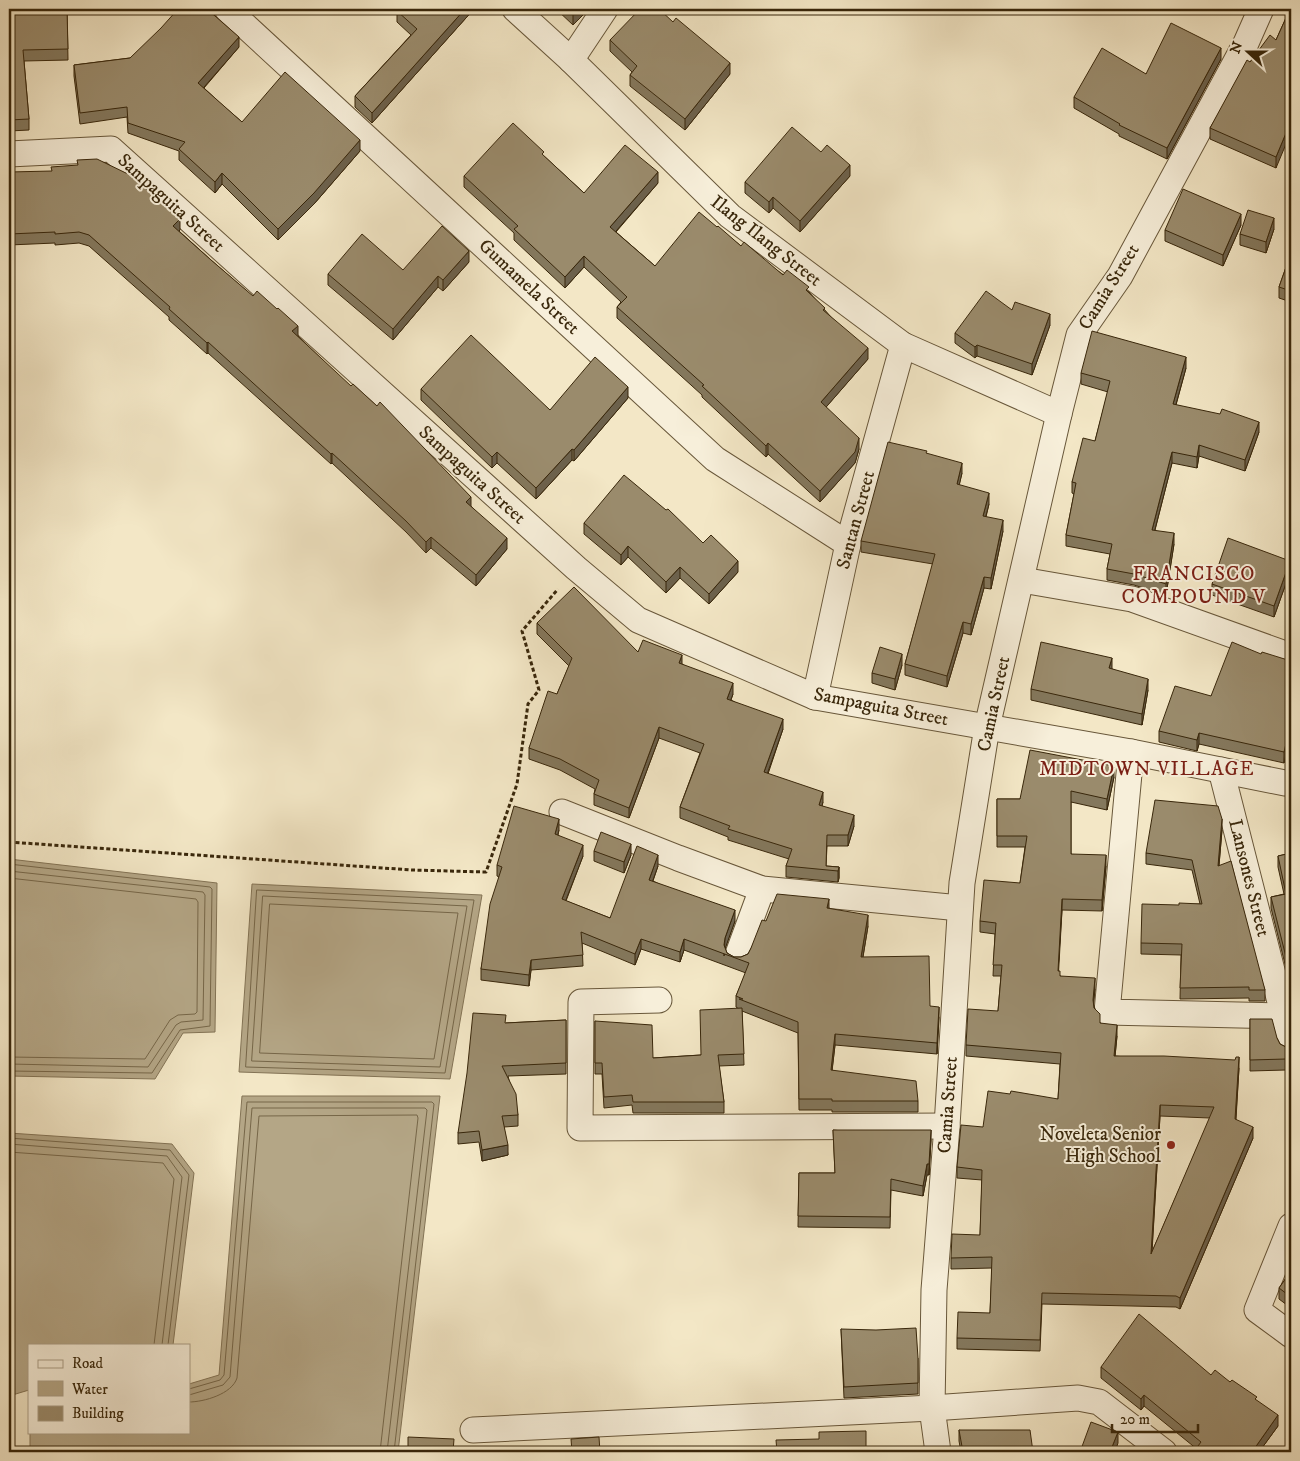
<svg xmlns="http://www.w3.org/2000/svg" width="1300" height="1461" viewBox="0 0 1300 1461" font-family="'IM FELL DW Pica',serif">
<rect width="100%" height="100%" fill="#f3e7c6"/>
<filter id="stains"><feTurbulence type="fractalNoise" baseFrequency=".004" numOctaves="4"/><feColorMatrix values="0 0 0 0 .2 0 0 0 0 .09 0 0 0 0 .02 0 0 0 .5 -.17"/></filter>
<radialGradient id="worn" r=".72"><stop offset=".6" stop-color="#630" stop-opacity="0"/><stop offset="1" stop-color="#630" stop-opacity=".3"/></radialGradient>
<g fill="#b4a686" stroke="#837355">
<polygon points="9,859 217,883 215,1032 183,1033 155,1079 9,1076"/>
<polygon points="252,884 482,895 450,1079 239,1072"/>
<polygon points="242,1096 440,1096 398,1452 30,1452 30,1432 189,1432 189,1384 219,1375"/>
<polygon points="9,1133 172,1144 194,1173 173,1345 29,1345 29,1390 9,1396"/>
</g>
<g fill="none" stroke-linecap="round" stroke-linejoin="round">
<g stroke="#766648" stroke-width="1">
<polyline points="9,864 210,887 212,889 210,1026 180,1030 152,1073 9,1071"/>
<polyline points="9,871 203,892 205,895 203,1020 181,1022 176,1025 148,1067 9,1064"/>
<polyline points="9,878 196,899 198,902 197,1012 195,1014 178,1015 170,1020 145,1059 9,1057"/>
<polygon points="257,890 474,900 445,1073 246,1067"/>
<polygon points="263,896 467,906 440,1067 252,1061"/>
<polygon points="270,904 458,913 434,1059 260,1053"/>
<polyline points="9,1138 170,1150 189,1175 168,1345"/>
<polyline points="9,1144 167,1156 182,1177 162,1345"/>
<polyline points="9,1152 163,1163 174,1179 154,1345"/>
<polyline points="189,1389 220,1380 224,1375 247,1102 432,1102 434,1104 394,1452"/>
<polyline points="189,1395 223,1385 230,1377 252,1108 425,1108 427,1110 387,1452"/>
<path d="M189,1402C204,1402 232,1394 237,1378L259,1116L417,1115L418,1118L380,1452"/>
</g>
<g stroke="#68573a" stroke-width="27">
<g id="minor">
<polyline points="227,9 715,459 848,544"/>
<polyline points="515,9 571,60 730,216 903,345 1059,414"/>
<polyline points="571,60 605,9"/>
<polyline points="9,154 111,149 576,568 638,620 815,697 1131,752 1285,783"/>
<polyline points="1022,580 1132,599 1291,656"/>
<polyline points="815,697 848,544 903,345"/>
<polyline points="1131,752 1107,1012 1285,1016"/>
<polyline points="1221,770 1291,1045"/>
<polyline points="562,812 678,858 762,889 960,908"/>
<polyline points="738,954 762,889"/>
<polyline points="659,1000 581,1002 580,1128 947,1126"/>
<polyline points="1291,1226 1257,1310 1291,1335"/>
<polyline points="473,1430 932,1408 1078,1398 1099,1402 1164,1452"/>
<polyline points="938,1452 932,1408 934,1290 947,1126 962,883 987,727 1059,414 1079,335 1120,276 1246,43 1261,9"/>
</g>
</g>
<polyline stroke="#39270b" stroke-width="3" stroke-dasharray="4 2.5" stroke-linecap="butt" points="9,842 412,870 486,872 517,784 528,704 539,690 522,631 558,589"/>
<use href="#minor" stroke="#f7efda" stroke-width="25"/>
</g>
<g fill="#84785d" stroke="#39270b" fill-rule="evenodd">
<polygon points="9,9 67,9 68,60 24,61 29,119 29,130 9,131"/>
<polygon points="474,9 372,123 355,107 355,96 411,35 397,22 397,11"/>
<polygon points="556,9 588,9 585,13 573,25"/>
<polygon points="1290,9 1276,168 1210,139 1210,128 1250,62 1276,40"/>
<polygon points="610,40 730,74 685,130 630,86 630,75 632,72 610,51"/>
<polygon points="239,47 204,88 220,103 242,122 360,151 314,204 278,240 222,184 215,193 179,160 179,151 128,133 127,117 80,124 74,76 74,65 130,58"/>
<polygon points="1221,59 1167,159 1119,136 1119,134 1074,108 1074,97 1146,74"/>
<polygon points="544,156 584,193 658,183 616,232 655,266 717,227 741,246 809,292 868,359 826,407 859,449 855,463 820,502 768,454 766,457 702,397 702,395 617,318 617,307 621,302 584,267 565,288 514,240 514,233 464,187 464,176"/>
<polygon points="9,172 180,230 179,231 211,260 298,336 471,506 507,549 476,586 431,548 426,553 406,532 332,463 331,464 208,353 207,354 169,320 169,317 89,246 79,243 55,245 55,243 9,245"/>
<polygon points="850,176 800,232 773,208 769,213 745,193 745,182"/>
<polygon points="1241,225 1223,266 1165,241 1165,230"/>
<polygon points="1274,229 1266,253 1240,245 1240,234"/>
<polygon points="1291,253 1291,302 1279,298 1279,287"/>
<polygon points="469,262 443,291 438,287 393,340 328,285 328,274 403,270"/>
<polygon points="1012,310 1050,325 1032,375 977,356 975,358 955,343 955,333"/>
<polygon points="1186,368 1176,405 1259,432 1245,471 1199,456 1197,468 1172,463 1155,530 1174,544 1166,595 1134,585 1107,580 1107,569 1110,554 1066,546 1066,535 1074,494 1072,493 1072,482 1095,441 1108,392 1081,384 1081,373"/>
<polygon points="421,389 550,410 628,398 574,461 572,460 536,499 497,463 492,468 421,400"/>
<polygon points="927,454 962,473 959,485 989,504 986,517 1003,531 991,589 984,588 971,635 963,633 947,687 905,675 905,664 933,564 861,552 861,541"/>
<polygon points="584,523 703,543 738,572 709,604 680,578 666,593 628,557 621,565 584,534"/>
<polygon points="1290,572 1274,617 1212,595 1212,584"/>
<polygon points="537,623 682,664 733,694 731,700 783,729 768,774 823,802 822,806 854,826 848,846 827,846 826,866 839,867 839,878 838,882 786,877 786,866 789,859 728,840 728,837 680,818 680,807 700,753 659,738 629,818 594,805 594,794 595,789 560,770 529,759 529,748 557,694 569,666 537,634"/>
<polygon points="1261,654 1291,661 1284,763 1199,744 1197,751 1159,742 1159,731 1211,696"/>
<polygon points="902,665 895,690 872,683 872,673"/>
<polygon points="1112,669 1148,690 1142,725 1031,700 1031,689"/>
<path d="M1114,777L1107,810L1071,802V854L1106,866L1102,911L1062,910L1058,971L1060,976L1095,989L1093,1003L1100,1023L1117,1036L1115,1056L1239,1068L1236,1119L1253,1138L1180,1309L1176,1307L1042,1304L1040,1351L957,1349V1338L990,1313L992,1268L951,1269V1258L980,1235L982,1180L957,1178V1167L983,1127L1058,1099L1060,1064L966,1056V1045L998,1011L1001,976H993L995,934L980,932V921L1020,883L1025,847H997V799H1020ZM1160,1116L1210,1118L1152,1252Z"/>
<polygon points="559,830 558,835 583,856 566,901 610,918 658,866 653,881 735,921 725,948 727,953 734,957 741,957 748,954 766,921 829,908 868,926 863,957 930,1006 939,1017 937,1054 835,1045 832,1070 918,1101 918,1112 832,1112 832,1110 799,1110 798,1033 742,1011 744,1065 719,1066 724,1102 724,1113 633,1113 632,1105 604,1108 602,1074 595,1074 595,1021 653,1058 701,1055 739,1009 736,1007 736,996 746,973 684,950 680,962 641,949 635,965 582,943 583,966 531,970 529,986 481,980 481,969 499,877 497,876 497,865"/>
<polygon points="1222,830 1219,865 1265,990 1265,1001 1249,1001 1249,998 1180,999 1181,955 1141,954 1141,943 1179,905 1200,904 1192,870 1146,864 1146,853"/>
<polygon points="594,851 631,855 624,873 594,861"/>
<polygon points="1291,853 1291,988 1271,908 1271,897 1284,894 1278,867 1278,856"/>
<polygon points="1250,1019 1277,1038 1280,1044 1286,1047 1286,1070 1250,1071"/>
<polygon points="566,1020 566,1074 508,1076 518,1115 518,1126 504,1127 508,1155 482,1161 479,1142 458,1144 458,1133 506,1023"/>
<polygon points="833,1130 931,1140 929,1175 927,1175 923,1196 891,1190 890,1228 798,1227 799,1173 835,1173"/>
<polygon points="1291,1271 1291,1308 1279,1299 1279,1288"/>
<polygon points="841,1329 918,1358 918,1394 844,1398"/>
<polygon points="1101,1367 1211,1375 1230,1382 1257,1401 1278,1426 1259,1452 1198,1452 1198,1450 1144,1406 1141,1410 1101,1378"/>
<polygon points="959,1430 1033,1452 961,1452 959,1441"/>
</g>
<g fill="#6c614c" stroke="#39270b">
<polygon points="465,9 474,9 372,123 372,113"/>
<polygon points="578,9 588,9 585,13 573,25 573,14"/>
<polygon points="239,37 239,47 198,94 198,83"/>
<polygon points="1221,48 1221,59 1167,159 1167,148"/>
<polygon points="730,63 730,74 685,130 685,119"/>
<polygon points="1291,121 1291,132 1276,168 1276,157"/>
<polygon points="360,140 360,151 314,204 278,240 278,229"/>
<polygon points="850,165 850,176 800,232 800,221"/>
<polygon points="658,172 658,183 610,238 610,227"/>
<polygon points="222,173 222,184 215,193 215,182"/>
<polygon points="773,197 773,208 769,213 769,202"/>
<polygon points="1241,214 1241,225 1223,266 1223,255"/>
<polygon points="1274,218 1274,229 1266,253 1266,242"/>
<polygon points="180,219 180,230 173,237 173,226"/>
<polygon points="469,251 469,262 443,291 443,280"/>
<polygon points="584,256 584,267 565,288 565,277"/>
<polygon points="438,276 438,287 393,340 393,329"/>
<polygon points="1050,314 1050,325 1032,375 1032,364"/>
<polygon points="298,326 298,337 292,331"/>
<polygon points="208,342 208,353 207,354 207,343"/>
<polygon points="977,345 977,356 975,358 975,347"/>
<polygon points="868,348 868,359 821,413 821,402"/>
<polygon points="1186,357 1186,368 1173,415 1173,404"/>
<polygon points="628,387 628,398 574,461 574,450"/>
<polygon points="1259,422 1259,432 1245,471 1245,460"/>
<polygon points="859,438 859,449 855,463 820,502 820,491"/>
<polygon points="768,443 768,454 766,457 766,446"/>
<polygon points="1199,445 1199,456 1197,468 1197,457"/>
<polygon points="572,449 572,460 536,499 536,488"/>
<polygon points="497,452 497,463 492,468 492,457"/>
<polygon points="1172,452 1172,463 1152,541 1152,530"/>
<polygon points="332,453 332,463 331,464 331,454"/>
<polygon points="962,463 962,473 957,495 957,484"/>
<polygon points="989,493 989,504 983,527 983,516"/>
<polygon points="471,497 471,508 466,502"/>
<polygon points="1003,520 1003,531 991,589 991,578"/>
<polygon points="1174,533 1174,544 1166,595 1166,584"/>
<polygon points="431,537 431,548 426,553 426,542"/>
<polygon points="507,538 507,549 476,586 476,575"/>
<polygon points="628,546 628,557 621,565 621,555"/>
<polygon points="738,561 738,572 709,604 709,594"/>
<polygon points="1290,561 1290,572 1274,617 1274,606"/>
<polygon points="680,567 680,578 666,593 666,582"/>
<polygon points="984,577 984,588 971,635 971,624"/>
<polygon points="963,622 963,633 947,687 947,676"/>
<polygon points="902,654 902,665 895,690 895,679"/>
<polygon points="682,655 682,666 679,663"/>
<polygon points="1112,658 1112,669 1109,668"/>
<polygon points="1148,679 1148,690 1142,725 1142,714"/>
<polygon points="733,683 733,694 727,710 727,699"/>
<polygon points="783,719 783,729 764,783 764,772"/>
<polygon points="1291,722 1291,733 1284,763 1284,752"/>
<polygon points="659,727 659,738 629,818 629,808"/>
<polygon points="1199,733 1199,744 1197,751 1197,740"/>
<polygon points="1114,766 1114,777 1107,810 1107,799"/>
<polygon points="823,792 823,802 819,816 819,805"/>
<polygon points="854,815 854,826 848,846 848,835"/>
<polygon points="559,819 559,830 555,845 555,834"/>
<polygon points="1222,819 1222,830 1218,877 1218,866"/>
<polygon points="631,844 631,855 624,873 624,862"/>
<polygon points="583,845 583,856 562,910 562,899"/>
<polygon points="658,855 658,866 649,891 649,880"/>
<polygon points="1106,855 1106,866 1102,911 1102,900"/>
<polygon points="839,867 839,878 838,882 838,871"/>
<polygon points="829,899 829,910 827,908"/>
<polygon points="1062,899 1062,910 1058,982 1058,971"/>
<polygon points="735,910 735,921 725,949 724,956 725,938"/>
<polygon points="868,915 868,926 861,968 861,957"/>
<polygon points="641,939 641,949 635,965 635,954"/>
<polygon points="684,939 684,950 680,962 680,952"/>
<polygon points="531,960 531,970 529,986 529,975"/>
<polygon points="1095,978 1095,989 1093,1011 1093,1000"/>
<polygon points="939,1007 939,1017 937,1054 937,1043"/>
<polygon points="1117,1025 1117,1036 1114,1067 1114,1056"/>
<polygon points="835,1034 835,1045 831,1080 831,1070"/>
<polygon points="1239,1057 1239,1068 1235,1130 1235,1119"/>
<polygon points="1160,1105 1160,1116 1151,1265 1151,1254"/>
<polygon points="1253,1127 1253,1138 1180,1309 1180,1298"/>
<polygon points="931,1130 931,1140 929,1175 929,1164"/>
<polygon points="508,1145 508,1155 482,1161 482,1150"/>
<polygon points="927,1164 927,1175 923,1196 923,1186"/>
<polygon points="1144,1395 1144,1406 1141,1410 1141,1399"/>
<polygon points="1278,1415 1278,1426 1259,1452 1252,1452"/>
<polygon points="1118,1432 1118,1443 1115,1452 1110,1452"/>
</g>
<g fill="#9a8b6c" stroke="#39270b" fill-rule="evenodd">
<polygon points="9,9 67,9 68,49 23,50 29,119 9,120"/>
<polygon points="178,9 207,9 239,37 198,83 242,122 285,72 360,140 314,193 278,229 222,173 215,182 179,149 185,142 128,123 127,107 80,113 74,65 130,58 161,28"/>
<polygon points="399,9 465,9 372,113 355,96 417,29 397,11"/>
<polygon points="567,9 578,9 573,14"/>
<polygon points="640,9 659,9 673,22 676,18 730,63 685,119 630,75 637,66 610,40"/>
<polygon points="1290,9 1291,9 1291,121 1276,157 1210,128 1247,60 1250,62 1270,35 1276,40"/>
<polygon points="1171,23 1221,48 1167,148 1119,125 1120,124 1074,97 1102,48 1146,74"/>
<polygon points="513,123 544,152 542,154 584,193 625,145 658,172 610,227 655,266 699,212 717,227 718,226 741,246 744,242 783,275 787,270 809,287 806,290 825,308 823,310 868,348 821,402 859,438 855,452 820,491 768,443 766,446 702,386 704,385 617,307 627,297 584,256 565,277 514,229 518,226 464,176"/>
<polygon points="792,127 821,152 827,145 850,165 800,221 773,197 769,202 745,182"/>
<polygon points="97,159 130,175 180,219 173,226 211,260 253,296 257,291 277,309 278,308 298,326 292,331 351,386 353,384 377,406 380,402 471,497 466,502 507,538 476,575 431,537 426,542 406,521 332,453 331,454 208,342 207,343 169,309 170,307 89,235 79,232 55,234 55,232 9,234 9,172 52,171 51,167 78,165 77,160"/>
<polygon points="1183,189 1241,214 1223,255 1165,230"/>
<polygon points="1248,210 1274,218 1266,242 1240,234"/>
<polygon points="442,226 469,251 443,280 438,276 393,329 328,274 362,234 403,270"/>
<polygon points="1291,253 1291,291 1279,287"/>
<polygon points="986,291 1012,310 1015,302 1050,314 1032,364 977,345 975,347 955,333"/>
<polygon points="1092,331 1186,357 1173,404 1220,414 1222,409 1259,422 1245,460 1199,445 1197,457 1172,452 1152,530 1174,533 1166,584 1134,574 1107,569 1112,544 1066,535 1076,483 1072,482 1083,438 1095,441 1110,381 1081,373"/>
<polygon points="471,335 550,410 595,357 628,387 574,450 572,449 536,488 497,452 492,457 421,389"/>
<polygon points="888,442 927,451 926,453 962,463 957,484 989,493 983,516 1003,520 991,578 984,577 971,624 963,622 947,676 905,664 935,554 861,541"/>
<polygon points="624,475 666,510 668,509 703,543 711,535 738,561 709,594 680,567 666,582 628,546 621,555 584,523"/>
<polygon points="1228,538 1290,561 1274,606 1212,584"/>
<polygon points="574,587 638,652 643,640 682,655 679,663 733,683 727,699 783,719 764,772 823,792 819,805 854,815 848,835 827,835 826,866 839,867 838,871 786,866 792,849 728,829 730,826 680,807 704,744 659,727 629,808 594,794 599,780 560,759 529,748 548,691 557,694 572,658 537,623"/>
<polygon points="1041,642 1112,658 1109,668 1148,679 1142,714 1031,689"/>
<polygon points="1232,642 1261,654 1262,652 1291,661 1291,722 1284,752 1199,733 1197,740 1159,731 1175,686 1211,696"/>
<polygon points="880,647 902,654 895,679 872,673"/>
<path d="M1030,750L1114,766L1107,799L1071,791V854L1106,855L1102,900L1062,899L1058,971H1060V976L1095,978L1093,1000L1094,1008L1100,1014V1023L1117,1025L1114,1056H1164L1235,1060L1236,1057H1239L1235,1119L1253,1127L1180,1298L1176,1296L1042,1293L1040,1340L957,1338L958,1312L990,1313L992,1257L951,1258L952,1234L980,1235L982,1170L957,1167L961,1125L983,1127L988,1091L1010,1094L1011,1091L1058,1099L1061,1053L966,1045L968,1009L998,1011L1002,965H993L996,923L980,921L984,880L1020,883L1027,836H997V799H1020ZM1160,1105L1214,1107L1151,1254Z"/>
<polygon points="1155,800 1218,806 1222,819 1218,866 1231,861 1265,990 1249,990 1249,987 1180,988 1182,944 1141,943 1142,904 1179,905 1179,903 1202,904 1192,860 1146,853"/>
<polygon points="514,806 559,819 555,834 583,845 562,899 610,918 637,846 658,855 649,880 735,910 725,938 724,945 727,953 734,957 741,957 748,954 751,948 762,920 766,921 777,894 829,899 827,908 868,915 861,957 929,956 930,1006 939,1007 937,1043 835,1034 831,1070 916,1081 918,1101 832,1101 832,1099 799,1099 798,1022 739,999 743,999 736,996 749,963 684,939 680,952 641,939 635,954 581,932 583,955 531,960 529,975 481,969 490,904 502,867 497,865"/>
<polygon points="601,832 631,844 624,862 594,851"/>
<polygon points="1291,853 1291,977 1271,897 1286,894 1278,856"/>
<polygon points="742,1008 744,1054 718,1055 724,1102 633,1102 632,1095 604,1097 602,1063 595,1063 595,1021 652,1025 653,1058 701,1055 700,1010"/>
<polygon points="473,1013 506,1015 505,1023 566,1020 566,1063 502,1066 516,1094 518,1115 502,1116 508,1145 482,1150 479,1131 458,1133 467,1073"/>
<polygon points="1250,1019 1272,1019 1277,1038 1280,1044 1286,1047 1286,1059 1250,1060"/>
<polygon points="833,1130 931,1130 929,1164 927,1164 923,1186 891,1179 890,1217 798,1216 799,1173 835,1173"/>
<polygon points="1291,1271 1291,1297 1279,1288"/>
<polygon points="1139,1314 1211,1375 1215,1370 1230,1382 1232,1380 1257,1397 1255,1399 1278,1415 1252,1452 1231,1452 1227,1449 1225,1452 1205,1452 1198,1446 1201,1442 1144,1395 1141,1399 1101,1367"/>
<polygon points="916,1328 918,1358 918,1383 844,1387 841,1329 876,1330"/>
<polygon points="1091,1422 1118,1432 1110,1452 1076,1452 1080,1452"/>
<polygon points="959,1430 1030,1430 1033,1452 963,1452"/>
<polygon points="866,1431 866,1452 777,1452 776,1440 819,1439 819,1432"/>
<polygon points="408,1437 454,1439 453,1452 408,1452"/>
<polygon points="599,1437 600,1452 572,1452 571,1439"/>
</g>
<circle fill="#8f2418" stroke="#f7efda" stroke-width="2" cx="1171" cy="1145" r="5"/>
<g text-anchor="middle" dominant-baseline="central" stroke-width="4" stroke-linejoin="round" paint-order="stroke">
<g font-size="19" fill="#39270b" stroke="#f7efda">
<text transform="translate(171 203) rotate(42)">Sampaguita Street</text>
<text transform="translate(766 241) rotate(38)">Ilang Ilang Street</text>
<text transform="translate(529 287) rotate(43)">Gumamela Street</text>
<text transform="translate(1109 287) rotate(-58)">Camia Street</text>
<text transform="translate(472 475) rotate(42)">Sampaguita Street</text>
<text transform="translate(856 520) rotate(-75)">Santan Street</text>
<text transform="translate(994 704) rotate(-78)">Camia Street</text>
<text transform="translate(881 707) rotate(11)">Sampaguita Street</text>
<text transform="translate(1249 878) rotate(76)">Lansones Street</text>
<text transform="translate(948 1105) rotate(-86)">Camia Street</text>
</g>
<g font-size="19" fill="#39270b" stroke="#f7efda" text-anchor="end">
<text x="1161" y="1134">Noveleta Senior<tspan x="1161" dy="22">High School</tspan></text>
</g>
<g font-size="20" letter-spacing="1" fill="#7a1f14" stroke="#f7efda">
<text x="1194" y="574">FRANCISCO<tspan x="1194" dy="23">COMPOUND V</tspan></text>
<text x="1147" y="769">MIDTOWN VILLAGE</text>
</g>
</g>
<rect width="1300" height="1461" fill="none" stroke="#f3e7c6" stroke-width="30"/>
<rect x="10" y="10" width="1280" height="1441" fill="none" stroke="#39270b" stroke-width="2.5"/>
<rect x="15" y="15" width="1270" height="1431" fill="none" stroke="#39270b"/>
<rect x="28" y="1344" width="162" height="90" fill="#f7efda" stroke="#ab9f87"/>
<rect x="38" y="1360" width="25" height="8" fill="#f7efda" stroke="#ab9f87"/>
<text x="72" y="1368" font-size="15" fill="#39270b">Road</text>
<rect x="38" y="1381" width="25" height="15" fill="#b4a686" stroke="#ab9f87"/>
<text x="72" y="1394" font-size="15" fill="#39270b">Water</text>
<rect x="38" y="1406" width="25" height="15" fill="#9a8b6c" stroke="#ab9f87"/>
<text x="72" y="1418" font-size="15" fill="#39270b">Building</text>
<g transform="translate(1248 52) rotate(291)" stroke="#f7efda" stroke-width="4" paint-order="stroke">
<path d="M0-4L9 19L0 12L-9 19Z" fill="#39270b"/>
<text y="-8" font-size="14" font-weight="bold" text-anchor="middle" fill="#39270b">N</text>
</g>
<path d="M1112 1424v8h86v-8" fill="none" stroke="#39270b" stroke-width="2.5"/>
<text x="1120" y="1424" font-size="15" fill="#39270b" stroke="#f7efda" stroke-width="4" paint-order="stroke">20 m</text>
<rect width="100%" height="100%" filter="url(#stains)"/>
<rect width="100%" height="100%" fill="url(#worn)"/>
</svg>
